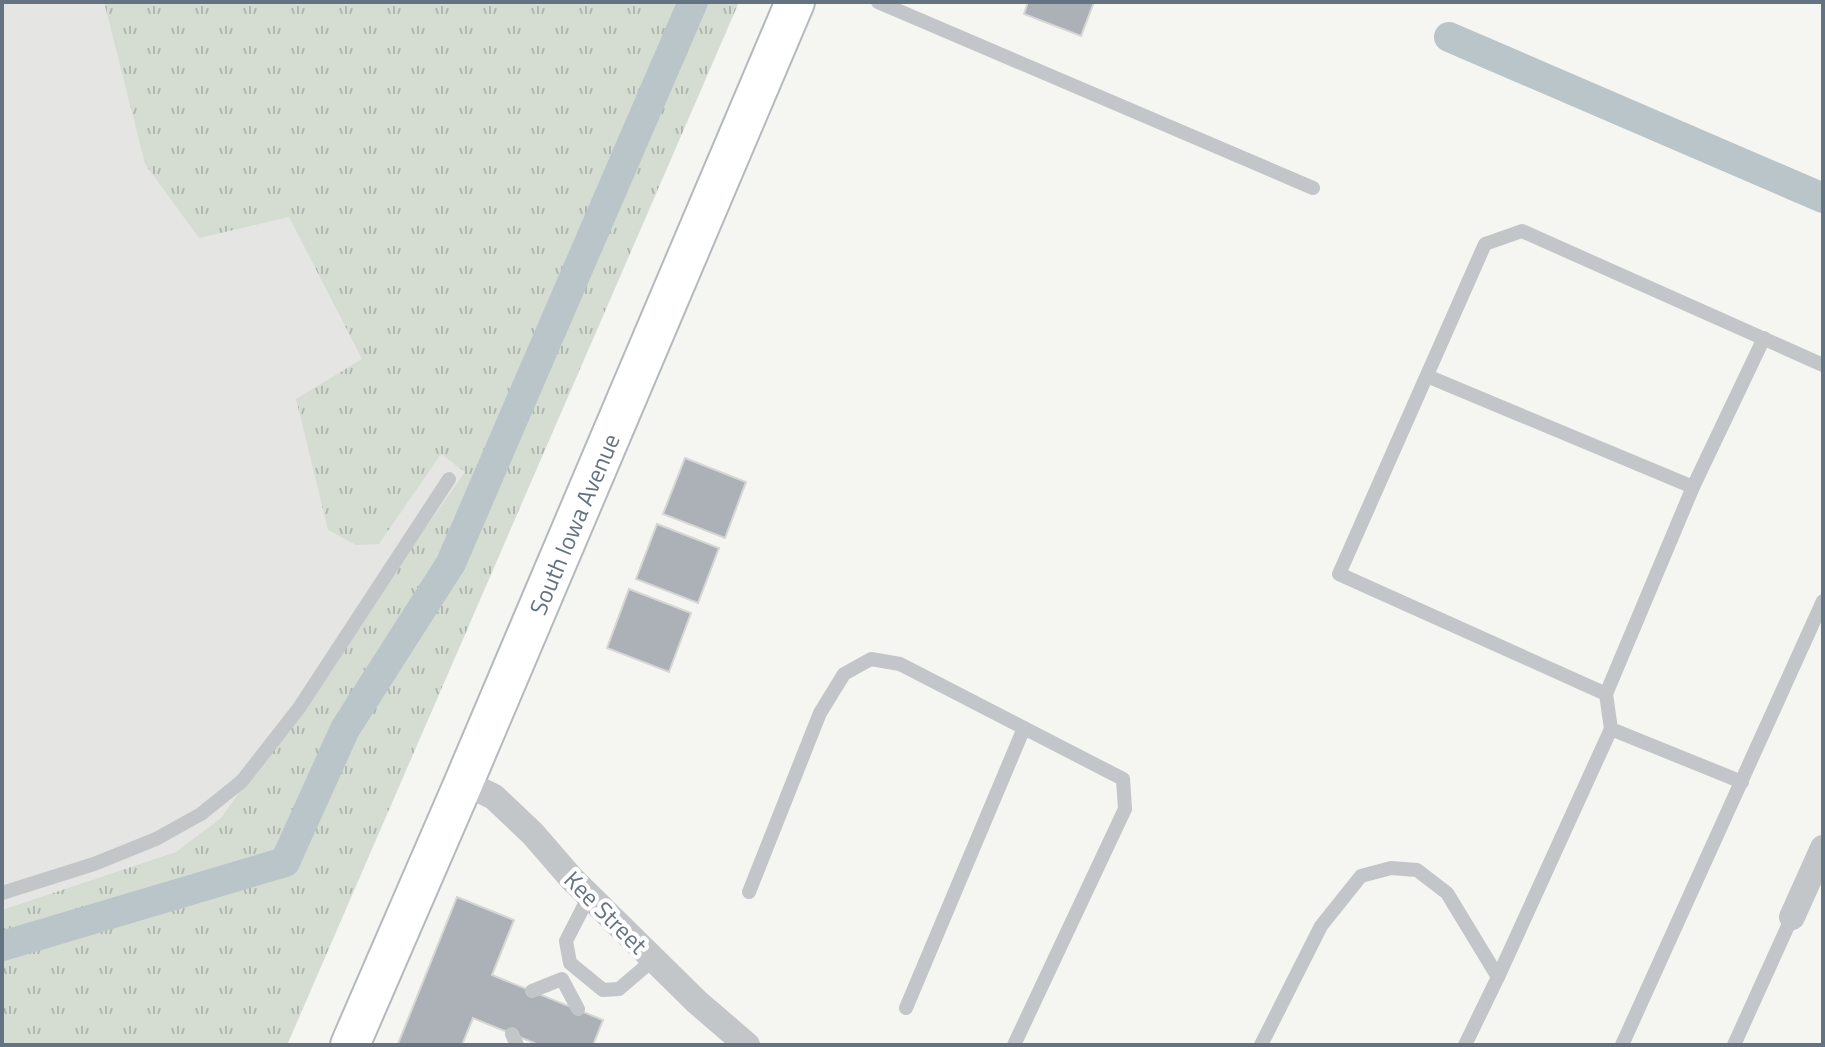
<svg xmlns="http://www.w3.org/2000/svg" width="1825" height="1047" viewBox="0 0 1825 1047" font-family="'Titillium Web',sans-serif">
<defs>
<pattern id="grass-tufts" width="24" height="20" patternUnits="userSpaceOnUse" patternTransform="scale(2)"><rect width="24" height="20" fill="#d5dcd2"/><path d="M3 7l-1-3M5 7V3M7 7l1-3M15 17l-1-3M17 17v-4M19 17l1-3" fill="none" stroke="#b0b7b0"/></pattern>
</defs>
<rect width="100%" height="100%" fill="#f5f5f1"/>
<polygon fill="#e5e6e4" points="2,2 739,2 287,1045 20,1045 2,1039"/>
<polygon fill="url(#grass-tufts)" points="104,2 739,2 287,1045 2,1044 2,910 176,852 221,818 465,472 441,454 379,544 356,545 328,530 296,399 362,359 289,217 199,238 145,164"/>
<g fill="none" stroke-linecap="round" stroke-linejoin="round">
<g stroke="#bac5c9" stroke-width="30">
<polyline points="1449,37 1823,198"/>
<polyline points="2,946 285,862 345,729 451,563 693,2"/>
</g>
</g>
<g fill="#abb1b7" stroke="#d6d6d4" stroke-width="2">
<polygon points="1028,2 1094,2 1081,36 1024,14"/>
<polygon points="685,458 746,482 725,538 663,514"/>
<polygon points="657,524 719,548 698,603 636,579"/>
<polygon points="629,589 691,613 669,672 607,648"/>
<polygon points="457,897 514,920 492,975 603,1020 593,1045 539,1045 473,1018 462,1045 398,1044"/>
</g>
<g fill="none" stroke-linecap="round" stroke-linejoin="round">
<g stroke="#b4b9be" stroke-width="42">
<polyline id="secondary" points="350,1045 464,782 795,2"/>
</g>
<g stroke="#c2c6c9" stroke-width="14">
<polyline points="878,2 1313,188"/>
<polyline points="1427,376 1693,487 1764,338"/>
<polyline points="1606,694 1693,487"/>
<polyline points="1742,782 1611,729 1606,694 1339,574 1485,244 1522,231 1823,365"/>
<polyline points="749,892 820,713 844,674 871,659 900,664 1123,779 1125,809 1014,1045"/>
<polyline points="2,893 94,864 156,839 201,814 242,781 299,708 449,479"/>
<polyline points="589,896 566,941 570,963 603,990 619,989 654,959"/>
<polyline points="532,991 562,979 578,1009"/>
<polyline points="906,1008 1024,728"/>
<polyline points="512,1034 517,1045"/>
<polyline points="1261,1045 1321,926 1361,876 1391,868 1417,870 1447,893 1498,977"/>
<polyline points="1465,1045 1498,977 1611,729"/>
<polyline points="1622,1045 1823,601"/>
<polyline points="1734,1045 1792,917"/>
</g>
<g stroke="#c2c6c9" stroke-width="26">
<polyline points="464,782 494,797 533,834 572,879 697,1002 747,1045"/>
<polyline points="1792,917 1823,848"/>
</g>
<use href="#secondary" stroke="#fff" stroke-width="38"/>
</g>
<g text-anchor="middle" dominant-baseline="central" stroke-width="8" stroke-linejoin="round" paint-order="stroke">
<g font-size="24" fill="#647382" stroke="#fff">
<text transform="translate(574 524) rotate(-67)">South Iowa Avenue</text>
<text transform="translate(606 912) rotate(45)">Kee Street</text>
</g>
</g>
<rect width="1825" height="1047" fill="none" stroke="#647382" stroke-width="8"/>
</svg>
